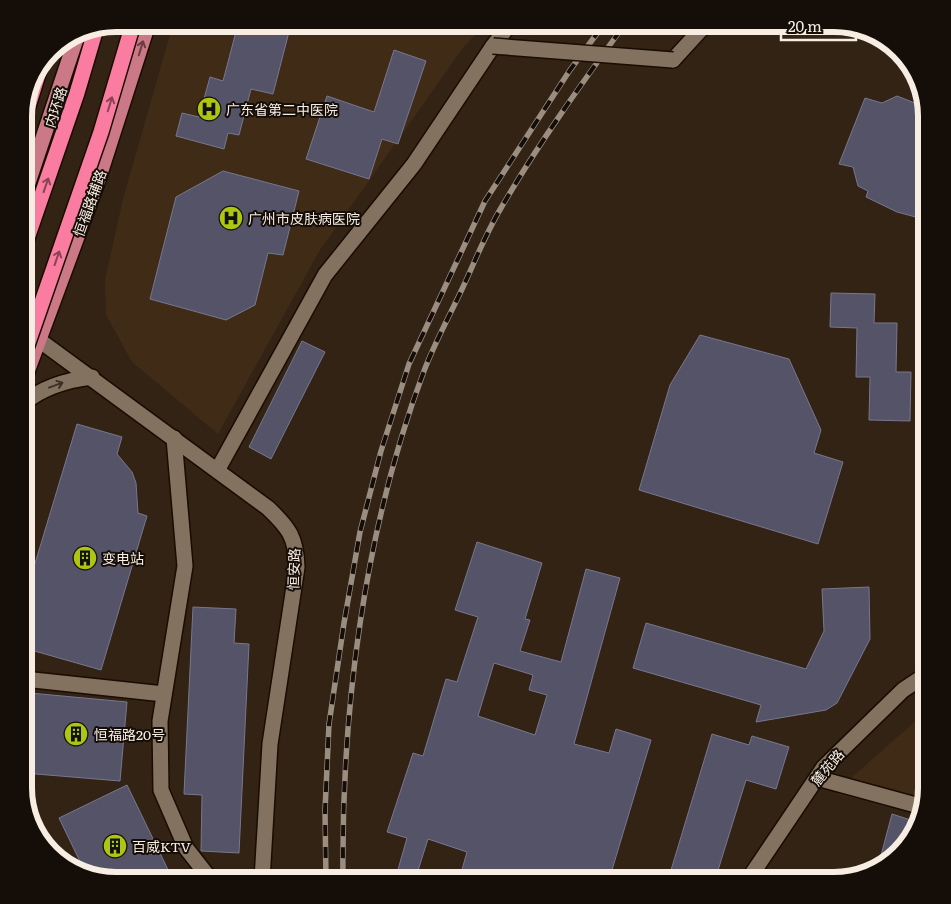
<svg xmlns="http://www.w3.org/2000/svg" width="951" height="904" viewBox="0 0 951 904" font-family="Literata,'Noto Sans SC',serif">
<rect width="100%" height="100%" fill="#322314"/>
<g fill="#3f2b16">
<polygon points="173,24 485,24 463,48 320,250 218,434 132,362 106,315 105,280 123,199"/>
<polygon points="927,711 927,788 922,816 837,794 843,785"/>
</g>
<g fill="#545368" stroke="#78778e" fill-rule="evenodd">
<polygon points="238,24 291,24 273,94 251,89 239,135 228,133 224,149 176,136 182,113 199,117 210,77 223,81"/>
<polygon points="394,50 426,61 398,144 382,139 369,179 306,159 327,96 374,112"/>
<polygon points="897,96 925,107 927,111 927,220 897,212 866,197 868,191 858,186 853,167 839,164 865,98 882,103"/>
<polygon points="223,171 299,191 283,255 268,253 255,305 226,320 150,299 176,197"/>
<polygon points="831,293 875,294 874,323 897,323 896,372 911,372 910,421 869,420 870,377 856,377 857,328 830,327"/>
<polygon points="700,335 789,359 821,430 814,453 843,462 818,544 639,490 670,385"/>
<polygon points="302,341 325,352 271,459 249,447"/>
<polygon points="77,424 122,437 117,454 132,472 136,483 138,513 147,516 101,670 24,648 24,600"/>
<path d="M477,542L542,563L525,619L530,620L520,651L561,662L586,569L620,578L574,744L609,753L616,729L651,740L609,880H459L467,852L428,839L415,880H395L407,838L387,832L413,753L423,756L446,679L457,682L478,617L455,610ZM494,663L533,675L529,690L547,695L535,735L478,716Z"/>
<polygon points="869,587 870,639 837,703 826,710 756,722 761,705 633,668 646,623 806,669 824,631 822,589"/>
<polygon points="193,607 236,609 234,643 249,644 239,853 201,851 202,795 184,794"/>
<polygon points="30,693 127,702 120,781 24,773"/>
<polygon points="712,734 749,745 752,736 789,747 776,789 746,780 715,880 668,880"/>
<polygon points="127,785 173,880 116,880 86,874 59,818"/>
<polygon points="892,814 920,823 900,853 879,863"/>
</g>
<g fill="none" stroke-linecap="round" stroke-linejoin="round">
<g stroke="#1a0c01" stroke-width="18">
<g id="minor">
<polyline points="673,60 706,24"/>
<path d="M24,329L268,508C289,528 296,537 297,567L270,744L262,880"/>
<path d="M24,403C43,387 67,380 92,377"/>
<polyline points="174,438 185,566 160,721 161,790 186,848 211,880"/>
<polyline points="218,469 325,275 414,164 493,46 510,24"/>
<polyline points="24,679 164,694"/>
<polyline points="817,778 923,807"/>
<polyline points="748,880 824,767 903,690 927,674"/>
</g>
</g>
<g stroke="#1a0c01" stroke-width="18">
<g id="major">
<polyline points="24,195 76,39"/>
<polyline points="24,380 98,180 148,24"/>
</g>
</g>
<g stroke="#1a0c01" stroke-width="18">
<g id="highway">
<polyline points="24,119 41,65"/>
<polyline points="24,247 77,93 95,32"/>
</g>
</g>
<use href="#minor" stroke="#847260" stroke-width="15"/>
<use href="#major" stroke="#cb7887" stroke-width="15"/>
<use href="#highway" stroke="#fa7ca1" stroke-width="15"/>
<g stroke="#9b8e81" stroke-width="5.5">
<g id="rail">
<polyline points="326,880 325,811 329,724 344,623 360,532 381,451 409,364 485,201 570,70 604,24"/>
<path d="M343,880C341,712 364,530 424,371C435,342 450,315 463,287C475,261 486,233 501,208C538,144 582,83 625,24"/>
</g>
</g>
<use href="#rail" stroke="#150e08" stroke-width="4" stroke-dasharray="11" stroke-linecap="butt"/>
<g stroke="#1a0c01" stroke-width="18" stroke-linecap="butt">
<polyline id="minor-bridge" points="493,46 673,60"/>
</g>
<g stroke="#1a0c01" stroke-width="18" stroke-linecap="butt">
<polyline id="highway-bridge" points="24,354 101,132 133,24"/>
</g>
<use href="#minor-bridge" stroke="#847260" stroke-width="15"/>
<use href="#highway-bridge" stroke="#fa7ca1" stroke-width="15"/>
</g>
<defs><path id="oneway-shaft" d="M-6 0H5M1.5-3L5.5 0L1.5 3" fill="none" stroke-width="1.6" stroke-linecap="round" stroke-linejoin="round" transform="scale(1.25)"/></defs>
<use stroke="#673e41" href="#oneway-shaft" transform="translate(141 48) rotate(-73)"/>
<g stroke="#884554">
<use href="#oneway-shaft" transform="translate(110 104) rotate(-73)"/>
<use href="#oneway-shaft" transform="translate(46 185) rotate(-71)"/>
<use href="#oneway-shaft" transform="translate(57 258) rotate(-71)"/>
</g>
<use stroke="#3c3127" href="#oneway-shaft" transform="translate(56 385) rotate(-20)"/>
<defs>
<g id="hospital-disc" transform="scale(1.25)"><circle r="9.5" fill="#acc611" stroke="#150e08"/><path d="M-5-5h3v3.5h4V-5h3V5h-3V1.5h-4V5h-3Z" fill="#111"/></g>
<g id="building-disc" transform="scale(1.25)"><circle r="9.5" fill="#acc611" stroke="#150e08"/><path d="M-4-6H4V6H1V3H-1V6H-4ZM-2.5-4.3h1.7v1.8h-1.7ZM.8-4.3h1.7v1.8H.8ZM-2.5-1h1.7V.8h-1.7ZM.8-1h1.7V.8H.8Z" fill="#111"/></g>
</defs>
<g fill-rule="evenodd">
<use href="#hospital-disc" x="209" y="109"/>
<use href="#hospital-disc" x="231" y="218"/>
<use href="#building-disc" x="85" y="558"/>
<use href="#building-disc" x="76" y="734"/>
<use href="#building-disc" x="115" y="846"/>
</g>
<g text-anchor="middle" dominant-baseline="central" stroke-width="4" stroke-linejoin="round" paint-order="stroke">
<g font-size="14" fill="#f8ede3" stroke="#150e08">
<text transform="translate(55 107) rotate(-72)">内环路</text>
<text transform="translate(89 203) rotate(-70)">恒福路辅路</text>
<text transform="translate(293 569) rotate(-88)">恒安路</text>
<text transform="translate(827 767) rotate(-50)">麓苑路</text>
</g>
<g font-size="14" fill="#f8ede3" stroke="#150e08" text-anchor="start">
<text x="226" y="109">广东省第二中医院</text>
<text x="248" y="218">广州市皮肤病医院</text>
<text x="102" y="558">变电站</text>
<text x="94" y="734">恒福路20号</text>
<text x="132" y="846">百威KTV</text>
</g>
</g>
<path d="M0 0H951V904H0ZM116 32H834A84 84 0 0 1 918 116V788A84 84 0 0 1 834 872H116A84 84 0 0 1 32 788V116A84 84 0 0 1 116 32Z" fill="#150e08" fill-rule="evenodd"/>
<path fill="none" stroke="#f8ede3" stroke-width="6" d="M116 32H834A84 84 0 0 1 918 116V788A84 84 0 0 1 834 872H116A84 84 0 0 1 32 788V116A84 84 0 0 1 116 32Z"/>
<path d="M781 32v8h75v-8" fill="none" stroke="#f8ede3" stroke-width="2.5"/>
<text x="788" y="32" font-size="15" fill="#f8ede3" stroke="#150e08" stroke-width="4" paint-order="stroke">20 m</text>
</svg>
